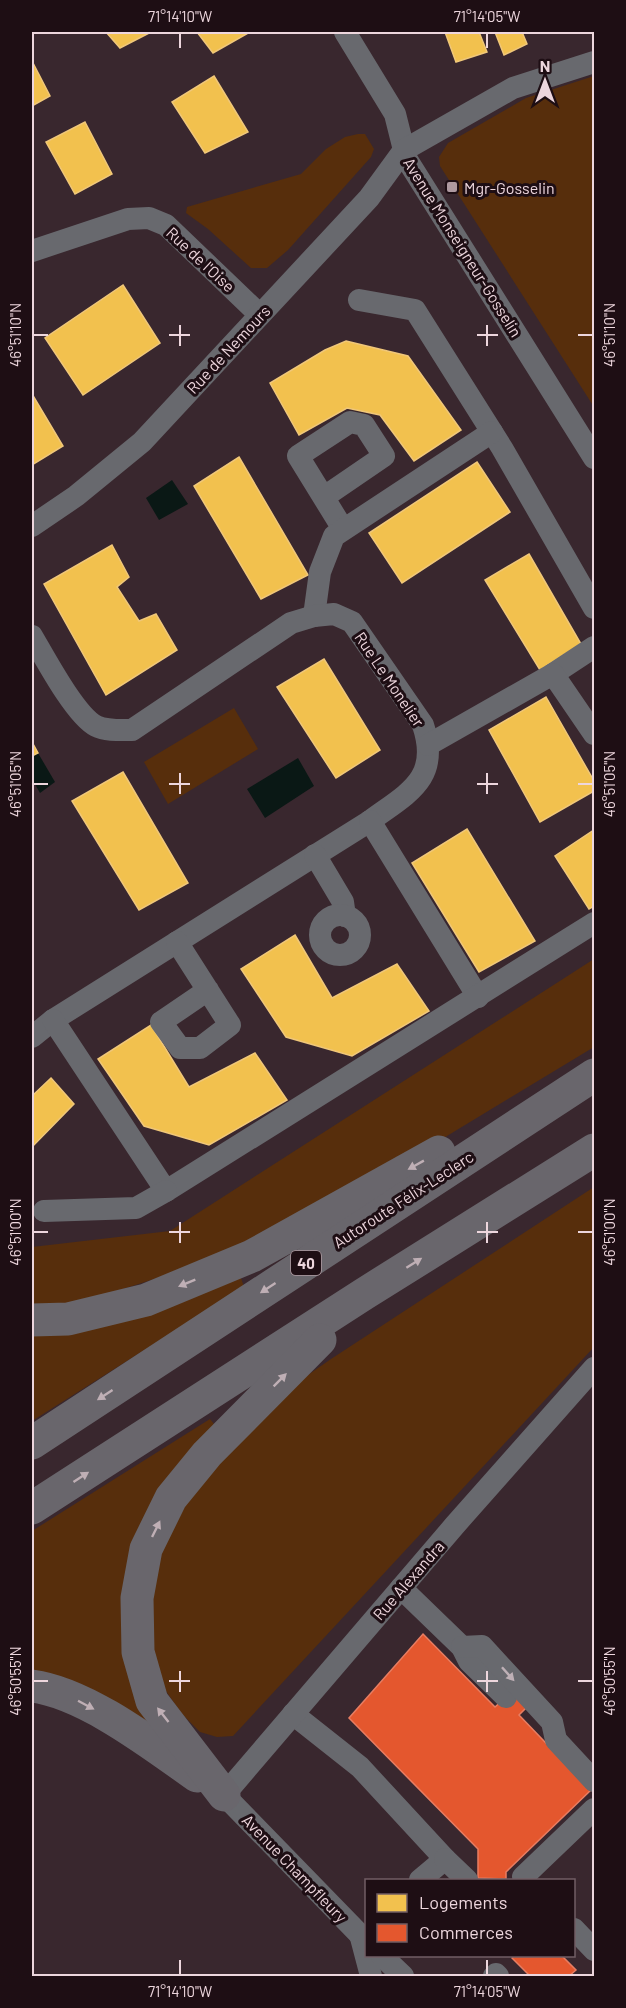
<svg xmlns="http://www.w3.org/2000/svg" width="626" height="2008" viewBox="0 0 626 2008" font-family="Barlow,sans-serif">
<rect width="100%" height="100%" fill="#39272e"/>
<g fill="#572e0c">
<polygon points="594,76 594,407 440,166 439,157 448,143 526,98"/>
<polygon points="358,134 365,134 374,149 371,157 288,250 267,268 251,268 208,229 186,213 187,207 301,174 326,149 345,137"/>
<polygon points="234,708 258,749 168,804 144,762"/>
<polygon points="594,959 594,1047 381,1176 285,1228 179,1271 70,1306 32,1309 32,1247 170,1231"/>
<polygon points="594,1187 594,1347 233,1736 217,1737 200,1732 181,1713 166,1691 153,1658 147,1620 158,1541 256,1411 331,1359"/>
<polygon points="239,1272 244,1287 32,1421 32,1334"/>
<polygon points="210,1419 217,1428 131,1581 181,1747 32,1676 32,1531"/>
</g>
<g fill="#0a1815">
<polygon points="172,480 188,504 159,520 146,498"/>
<polygon points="38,753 55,782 40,793 32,779 32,756"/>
<polygon points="298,758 314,786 265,818 247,789"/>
</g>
<g fill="#f2c14e" stroke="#f0c779" stroke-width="1.5">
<polygon points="106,32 151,32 120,48"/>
<polygon points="197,32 250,32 213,53"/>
<polygon points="445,32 479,32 487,52 456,62"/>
<polygon points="495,32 522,32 527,44 504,55"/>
<polygon points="32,61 50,96 32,106"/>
<polygon points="214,76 248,132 205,153 172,102"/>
<polygon points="85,122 112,174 75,194 46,142"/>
<polygon points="123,285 160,343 83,395 45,338"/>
<polygon points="346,341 408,356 461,430 414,461 380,415 347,408 299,435 270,383 325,350"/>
<polygon points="32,394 63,446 32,465"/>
<polygon points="239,457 308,575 261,599 194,486"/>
<polygon points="477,462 510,512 402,583 369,533"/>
<polygon points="112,545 129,577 117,587 139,621 156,614 177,650 106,695 44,584"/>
<polygon points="529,554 581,644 540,670 485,580"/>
<polygon points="324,659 380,750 336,778 277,687"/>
<polygon points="546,697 594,781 594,791 540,822 489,730"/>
<polygon points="32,742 38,753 32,756"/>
<polygon points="123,772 188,883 139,910 72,801"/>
<polygon points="467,829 535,941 479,972 412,863"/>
<polygon points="594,830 594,906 589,909 555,856"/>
<polygon points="295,935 332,998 397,964 429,1011 352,1056 286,1037 241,969"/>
<polygon points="151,1025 189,1087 255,1053 287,1100 209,1145 144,1126 98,1059"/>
<polygon points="51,1078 74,1104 32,1147 32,1096"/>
</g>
<g fill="#e4572e" stroke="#e77d62" stroke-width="1.5">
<polygon points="423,1634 495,1707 514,1690 529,1705 519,1715 591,1790 506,1872 506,1879 478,1878 478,1849 349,1718"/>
<polygon points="514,1956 562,1956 576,1970 569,1976 530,1976 512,1958"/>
</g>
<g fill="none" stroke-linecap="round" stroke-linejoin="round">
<g stroke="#68696e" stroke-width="22">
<polyline points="345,32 395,114 406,158 594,458"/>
<polyline points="32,251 128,219 149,218 166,225 260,315"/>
<polyline points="359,300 415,310 502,448 594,608"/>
<polyline points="324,497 384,456 364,425 350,422 298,456 343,529"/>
<polyline points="32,526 76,496 142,442 369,198 404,150 513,88 594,62"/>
<polyline points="314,616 320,572 334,536 492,432"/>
<path d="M32,636C45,658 75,715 96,726C106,731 121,730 132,730L291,623L314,616L334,614L352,622L423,725C441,779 408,793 370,821L53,1020L32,1037"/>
<polyline points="553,674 594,647"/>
<polyline points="428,745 553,674 594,734"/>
<polyline points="370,821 478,997"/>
<polyline points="315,855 343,902 345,916"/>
<circle cx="340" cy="935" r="20"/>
<polyline points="177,942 230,1025 200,1048 180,1048 161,1022 208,990"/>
<polyline points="53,1020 166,1191 594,923"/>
<polyline points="44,1211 136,1208 166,1191"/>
<polyline points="401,1588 462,1647 469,1661 506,1697"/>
<polyline points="462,1647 482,1646 552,1722 556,1740 594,1781"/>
<polyline points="293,1714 360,1767 445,1859 420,1880"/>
<polyline points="445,1859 467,1880"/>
<polyline points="523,1877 594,1809"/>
<polyline points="574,1929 594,1950"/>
<polyline points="360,1934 371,1976"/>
<polyline points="366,1941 224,1795 455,1525 594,1368"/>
<polyline points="382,1956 403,1976"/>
<polyline points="494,1976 496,1974 498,1976"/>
</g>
<g stroke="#69666c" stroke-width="33">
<polyline points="32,1320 68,1319 146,1300 252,1256 439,1152"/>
<polyline points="32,1443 594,1075"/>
<polyline points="32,1508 364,1294 594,1150"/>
<path d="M32,1686C86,1693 153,1745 197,1776"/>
<polyline points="224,1795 152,1701 138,1652 137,1598 146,1549 171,1498 207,1454 320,1340"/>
</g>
</g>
<defs><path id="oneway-solid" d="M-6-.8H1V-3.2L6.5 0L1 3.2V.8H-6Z" transform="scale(1.5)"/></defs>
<g fill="#bfafb5">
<use href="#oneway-solid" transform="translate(416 1165) rotate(151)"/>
<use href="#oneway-solid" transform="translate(414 1263) rotate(-32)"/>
<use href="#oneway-solid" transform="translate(187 1283) rotate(158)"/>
<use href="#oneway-solid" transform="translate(268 1288) rotate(147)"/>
<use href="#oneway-solid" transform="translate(280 1380) rotate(-45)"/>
<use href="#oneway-solid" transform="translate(105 1395) rotate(147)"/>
<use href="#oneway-solid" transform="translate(81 1477) rotate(-33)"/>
<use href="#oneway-solid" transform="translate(156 1529) rotate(-64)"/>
<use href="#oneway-solid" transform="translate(86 1705) rotate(28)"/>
<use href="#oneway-solid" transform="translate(163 1715) rotate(-128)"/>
</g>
<use fill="#beb0b6" href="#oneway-solid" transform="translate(508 1674) rotate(48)"/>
<path fill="none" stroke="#edd6dd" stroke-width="2" d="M180,33V48M487,33V48M180,325V346M487,325V346M33,335H48M169,335H190M477,335H498M578,335H593M180,773V794M487,773V794M33,784H48M169,784H190M477,784H498M578,784H593M180,1222V1243M487,1222V1243M33,1232H48M169,1232H190M477,1232H498M578,1232H593M180,1671V1692M487,1671V1692M33,1681H48M169,1681H190M477,1681H498M578,1681H593M180,1960V1975M487,1960V1975"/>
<rect fill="#ae99a0" stroke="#1e0e14" stroke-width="2" x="446" y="181" width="12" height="12" rx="3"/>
<g text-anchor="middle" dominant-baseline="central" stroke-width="6" stroke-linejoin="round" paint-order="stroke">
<rect fill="#1e0e14" stroke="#af9aa1" stroke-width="1.5" x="291" y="1251" width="30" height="24" rx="4.5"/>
<g font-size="15" font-weight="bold" fill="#edd6dd">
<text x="306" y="1263">40</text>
</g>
<g font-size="16" fill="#edd6dd" stroke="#1e0e14" text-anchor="start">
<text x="464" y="187">Mgr-Gosselin</text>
</g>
<g font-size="16" fill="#edd6dd" stroke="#1e0e14">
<text transform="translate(463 247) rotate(58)">Avenue Monseigneur-Gosselin</text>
<text transform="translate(201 259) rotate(43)">Rue de l'Oise</text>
<text transform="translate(228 349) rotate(-47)">Rue de Nemours</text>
<text transform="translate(390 679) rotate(56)">Rue Le Monelier</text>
<text transform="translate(403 1199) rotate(-33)">Autoroute Félix-Leclerc</text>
<text transform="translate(408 1580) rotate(-49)">Rue Alexandra</text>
<text transform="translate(295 1868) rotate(46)">Avenue Champfleury</text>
</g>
</g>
<rect width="626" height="2008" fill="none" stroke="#1e0e14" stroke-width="66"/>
<rect x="365" y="1879" width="210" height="78" fill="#1e0e14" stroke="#715e64" stroke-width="1.5"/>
<rect x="377" y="1894" width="30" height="18" fill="#f2c14e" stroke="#715e64" stroke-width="1.5"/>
<text x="419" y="1909" font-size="18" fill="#edd6dd">Logements</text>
<rect x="377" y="1924" width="30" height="18" fill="#e4572e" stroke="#715e64" stroke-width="1.5"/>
<text x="419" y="1939" font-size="18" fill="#edd6dd">Commerces</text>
<g transform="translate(545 81)" stroke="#1e0e14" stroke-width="4.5" paint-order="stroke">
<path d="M0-4.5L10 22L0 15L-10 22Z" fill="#edd6dd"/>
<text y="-9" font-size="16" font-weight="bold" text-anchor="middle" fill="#edd6dd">N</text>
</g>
<rect x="33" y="33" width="560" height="1942" fill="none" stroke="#edd6dd" stroke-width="2"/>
<g font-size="15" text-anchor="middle" fill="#edd6dd">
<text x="180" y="22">71°14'10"W</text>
<text x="487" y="22">71°14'05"W</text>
<text transform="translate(16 335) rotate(-90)" y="5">46°51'10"N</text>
<text transform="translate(610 335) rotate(-90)" y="5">46°51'10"N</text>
<text transform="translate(16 784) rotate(-90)" y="5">46°51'05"N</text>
<text transform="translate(610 784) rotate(-90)" y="5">46°51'05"N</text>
<text transform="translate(16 1232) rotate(-90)" y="5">46°51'00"N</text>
<text transform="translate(610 1232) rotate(-90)" y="5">46°51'00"N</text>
<text transform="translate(16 1681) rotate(-90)" y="5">46°50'55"N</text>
<text transform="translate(610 1681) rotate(-90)" y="5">46°50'55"N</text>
<text x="180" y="1997">71°14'10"W</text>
<text x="487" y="1997">71°14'05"W</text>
</g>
</svg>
